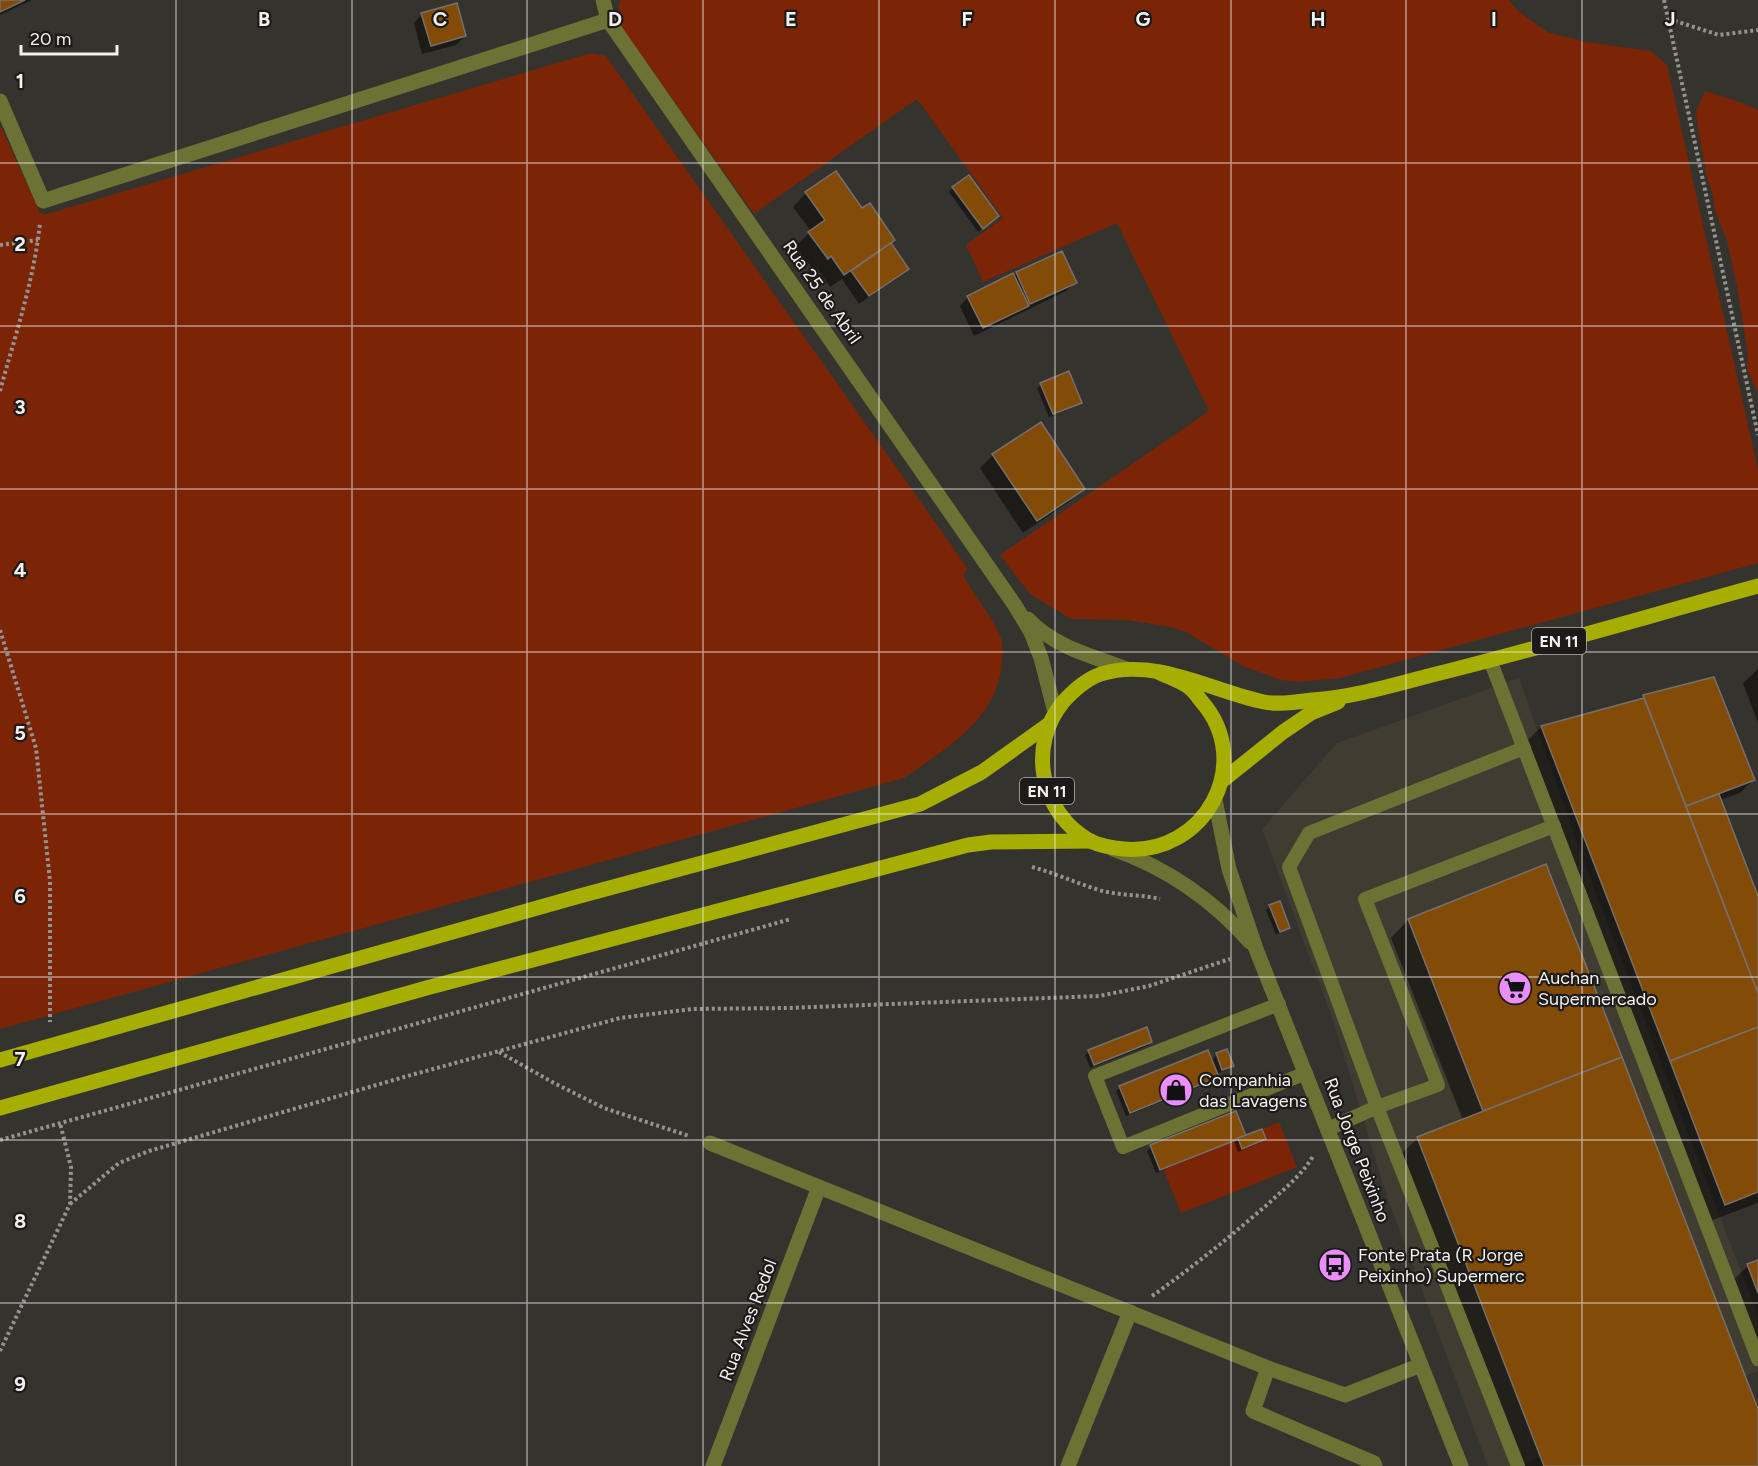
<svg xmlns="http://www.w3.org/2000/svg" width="1758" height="1466" viewBox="0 0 1758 1466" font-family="Figtree,sans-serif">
<rect width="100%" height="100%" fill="#35332e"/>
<polygon fill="#413c31" points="1519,678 1585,864 1758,1316 1758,1371 1519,1466 1488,1466 1387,1197 1334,1023 1262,829 1337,743"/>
<g fill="#7c2506">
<polygon points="620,0 1509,0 1517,10 1547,32 1586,42 1651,51 1667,65 1758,470 1758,563 1340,678 1297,682 1281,680 1243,666 1186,632 1171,627 1127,620 1071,619 1030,594 1000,555 1209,411 1117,223 983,282 966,245 1003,218 917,99 754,214 619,24 617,15"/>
<path d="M591,53L606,56L968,569L963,574C973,596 997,621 1002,642C1004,651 1002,661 1001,670C993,722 944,750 904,778L0,1029V125L40,213L47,214Z"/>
<polygon points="1705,91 1740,102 1758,110 1758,393 1747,369 1748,355 1738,291 1727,240 1715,211 1713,195 1707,178 1698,129 1696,112"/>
<polygon points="1279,1122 1297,1167 1181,1213 1163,1168 1238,1138 1243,1149 1265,1140 1262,1129"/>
</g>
<g fill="#0007">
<polygon points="0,0 32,0 0,15"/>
<polygon points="422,14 465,36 456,45 422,54 414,23"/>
<polygon points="953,188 994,220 978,232 949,192"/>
<polygon points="806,193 862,210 907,268 898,277 859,304 842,279 830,287 817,268 814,271 796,246 811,231 793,207"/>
<polygon points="1062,253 1075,282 1066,291 974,336 960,306 968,297"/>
<polygon points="1041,385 1080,402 1076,406 1049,417 1037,388"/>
<polygon points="993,455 1083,488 1070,501 1023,533 980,468"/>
<polygon points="1758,669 1758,723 1743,683"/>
<polygon points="1644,697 1753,780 1740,793 1720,800 1758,900 1758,1203 1707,1222 1524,744 1541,727 1640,701"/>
<polygon points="1545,866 1758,1414 1758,1466 1521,1466 1400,1155 1418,1138 1463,1120 1391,938 1408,920"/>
<polygon points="1270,906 1289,927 1276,935 1266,910"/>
<polygon points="1151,1042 1147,1046 1090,1068 1085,1055 1089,1051"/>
<polygon points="1217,1055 1232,1066 1228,1069 1216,1074 1217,1077 1213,1081 1126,1116 1116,1091 1120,1087 1211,1061"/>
<polygon points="1235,1113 1245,1137 1264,1139 1260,1143 1238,1152 1234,1141 1156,1173 1147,1151 1151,1147"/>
<polygon points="1758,1262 1758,1355 1730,1283 1748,1266"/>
</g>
<g fill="#824b07" stroke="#76706c" stroke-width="1.5">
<polygon points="0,0 25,0 0,12"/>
<polygon points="457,3 466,36 431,46 421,13"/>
<polygon points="836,171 862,208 870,203 895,240 844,275 831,256 828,259 808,232 825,220 805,192"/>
<polygon points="969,175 999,216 983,229 952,187"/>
<polygon points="891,243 909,269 869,296 851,271"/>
<polygon points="1062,251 1077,283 1030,304 1016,272"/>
<polygon points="1013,273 1029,306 983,328 967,296"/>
<polygon points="1069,371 1082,403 1053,414 1040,383"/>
<polygon points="1041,422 1085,489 1037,521 992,454"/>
<polygon points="1714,677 1755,780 1686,806 1643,695"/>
<polygon points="1644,698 1758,993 1758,1027 1670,1061 1541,726"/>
<polygon points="1719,794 1758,896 1758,993 1686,806"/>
<polygon points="1546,864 1622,1057 1483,1111 1408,919"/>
<polygon points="1280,901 1290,928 1280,932 1269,905"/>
<polygon points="1147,1027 1152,1042 1094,1065 1088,1050"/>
<polygon points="1758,1027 1758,1192 1725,1205 1670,1061"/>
<polygon points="1227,1049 1234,1066 1222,1070 1216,1053"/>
<polygon points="1208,1050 1219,1077 1130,1113 1119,1086"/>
<polygon points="1622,1057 1758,1409 1758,1466 1544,1466 1417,1137"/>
<polygon points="1236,1111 1246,1136 1160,1170 1150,1145"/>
<polygon points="1262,1129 1266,1139 1242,1149 1238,1138"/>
<polygon points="1758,1260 1758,1293 1747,1264"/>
</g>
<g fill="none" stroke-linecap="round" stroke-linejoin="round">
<g stroke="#95938f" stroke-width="4" stroke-dasharray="3 3" stroke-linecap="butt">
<polyline points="1664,0 1758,435"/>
<polyline points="1669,19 1719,35 1758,30"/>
<polyline points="0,245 38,240"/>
<path d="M0,391C15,336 34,280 40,223"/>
<polyline points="0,630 36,748 50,881 50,1022"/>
<path d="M1032,867C1055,873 1076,883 1099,890C1119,896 1140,894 1160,899"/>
<polyline points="499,1052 554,1083 604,1108 689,1136"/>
<polyline points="0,1140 791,919"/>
<polyline points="70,1204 119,1163 149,1151 404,1077 620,1018 692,1009 788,1008 1099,996 1149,986 1230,959"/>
<path d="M1152,1296C1193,1267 1231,1236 1269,1203C1285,1188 1302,1175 1313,1156"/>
<polyline points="0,1351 70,1204 71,1167 60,1123"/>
</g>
<g stroke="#6c7234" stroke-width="14">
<polyline points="1490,660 1758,1359"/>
<polyline points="1279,1004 1095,1076 1123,1147 1306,1073"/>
<polyline points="1328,1129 1377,1107 1438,1085 1365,899 1554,826"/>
<polyline points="1518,1466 1377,1107 1289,867 1309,833 1524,748"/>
</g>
<g stroke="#6c7234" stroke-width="15">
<polyline points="603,0 608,20 1014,604 1031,632 1041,658 1055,712"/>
<polyline points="0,101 43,201 608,20"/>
<path d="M1028,619C1054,647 1092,656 1127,669"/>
<polyline points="1215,800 1229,869 1256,949 1461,1466"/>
<path d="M1113,849C1167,868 1212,899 1250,942"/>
<polyline points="710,1143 1268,1368 1345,1395 1421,1365"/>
<polyline points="1268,1368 1253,1411 1374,1463 1375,1466"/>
<polyline points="713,1466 819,1187"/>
<polyline points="1068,1466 1130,1312"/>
</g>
<g stroke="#a5ae01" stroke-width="15">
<path d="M1158,672C1168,677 1181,681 1190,688C1194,691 1198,697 1202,702C1255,763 1205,856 1124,849C1112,848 1101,846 1090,841C1040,813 1027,746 1063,702C1073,691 1086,679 1101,674C1156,657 1211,691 1264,702C1278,705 1297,702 1312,700C1359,697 1406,681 1452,670C1555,644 1656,614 1758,586"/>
<polyline points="1222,781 1283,732 1311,713 1338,702"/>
<polyline points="0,1060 576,897 920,804 982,772 1049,724"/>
<polyline points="0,1108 430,987 968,845 991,842 1091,841"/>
</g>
</g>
<path fill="none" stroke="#f2f1ee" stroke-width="1.5" stroke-opacity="0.55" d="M176,0V1466M352,0V1466M527,0V1466M703,0V1466M879,0V1466M1055,0V1466M1231,0V1466M1406,0V1466M1582,0V1466M0,163H1758M0,326H1758M0,489H1758M0,652H1758M0,814H1758M0,977H1758M0,1140H1758M0,1303H1758"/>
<defs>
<g id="supermarket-disc" transform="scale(1.725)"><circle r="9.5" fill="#ea8dfd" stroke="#1c1b19"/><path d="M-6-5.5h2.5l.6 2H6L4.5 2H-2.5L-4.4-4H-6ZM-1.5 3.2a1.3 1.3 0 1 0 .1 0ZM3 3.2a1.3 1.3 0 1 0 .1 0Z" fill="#111"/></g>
<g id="shop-disc" transform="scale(1.725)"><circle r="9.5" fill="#ea8dfd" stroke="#1c1b19"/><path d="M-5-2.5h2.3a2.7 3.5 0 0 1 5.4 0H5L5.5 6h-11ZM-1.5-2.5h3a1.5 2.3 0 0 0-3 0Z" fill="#111"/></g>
<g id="bus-disc" transform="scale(1.725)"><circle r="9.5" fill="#ea8dfd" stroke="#1c1b19"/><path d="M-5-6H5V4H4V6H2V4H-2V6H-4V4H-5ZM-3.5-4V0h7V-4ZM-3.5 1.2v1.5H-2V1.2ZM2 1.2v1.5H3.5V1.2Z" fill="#111"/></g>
</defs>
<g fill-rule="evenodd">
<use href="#supermarket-disc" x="1515" y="988"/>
<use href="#shop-disc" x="1176" y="1090"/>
<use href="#bus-disc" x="1335" y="1265"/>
</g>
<g text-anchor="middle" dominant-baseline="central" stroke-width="4.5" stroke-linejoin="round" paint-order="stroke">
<g fill="#1c1b19" stroke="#b2b1ae" stroke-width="1.5">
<rect x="1532" y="628" width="54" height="26" rx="4.5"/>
<rect x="1020" y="778" width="54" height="26" rx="4.5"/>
</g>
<g font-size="16" font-weight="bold" fill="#f2f1ee">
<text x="1559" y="641">EN 11</text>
<text x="1047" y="791">EN 11</text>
</g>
<g font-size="18" fill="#f2f1ee" stroke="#1c1b19">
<text transform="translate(822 292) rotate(55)">Rua 25 de Abril</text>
<text transform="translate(1357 1150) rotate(69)">Rua Jorge Peixinho</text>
<text transform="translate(748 1320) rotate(-69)">Rua Alves Redol</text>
</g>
<g font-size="18" fill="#f2f1ee" stroke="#1c1b19" text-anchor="start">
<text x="1538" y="978">Auchan<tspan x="1538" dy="21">Supermercado</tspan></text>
<text x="1199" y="1080">Companhia<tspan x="1199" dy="21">das Lavagens</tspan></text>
<text x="1358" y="1255">Fonte Prata (R Jorge<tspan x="1358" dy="21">Peixinho) Supermerc</tspan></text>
</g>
</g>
<g font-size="20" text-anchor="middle" font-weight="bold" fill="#f2f1ee" stroke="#1c1b19" stroke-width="4.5" stroke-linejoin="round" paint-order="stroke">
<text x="264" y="26">B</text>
<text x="440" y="26">C</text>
<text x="615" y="26">D</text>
<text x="791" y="26">E</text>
<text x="967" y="26">F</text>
<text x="1143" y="26">G</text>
<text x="1318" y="26">H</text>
<text x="1494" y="26">I</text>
<text x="1670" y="26">J</text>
<text x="20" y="88">1</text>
<text x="20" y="251">2</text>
<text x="20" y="414">3</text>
<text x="20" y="577">4</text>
<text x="20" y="740">5</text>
<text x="20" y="903">6</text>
<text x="20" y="1066">7</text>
<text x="20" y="1228">8</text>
<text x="20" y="1391">9</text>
</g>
<path d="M21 45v9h96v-9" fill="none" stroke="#f2f1ee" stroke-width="3"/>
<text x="30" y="45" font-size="18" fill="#f2f1ee" stroke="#1c1b19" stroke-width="4.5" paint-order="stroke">20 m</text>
</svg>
